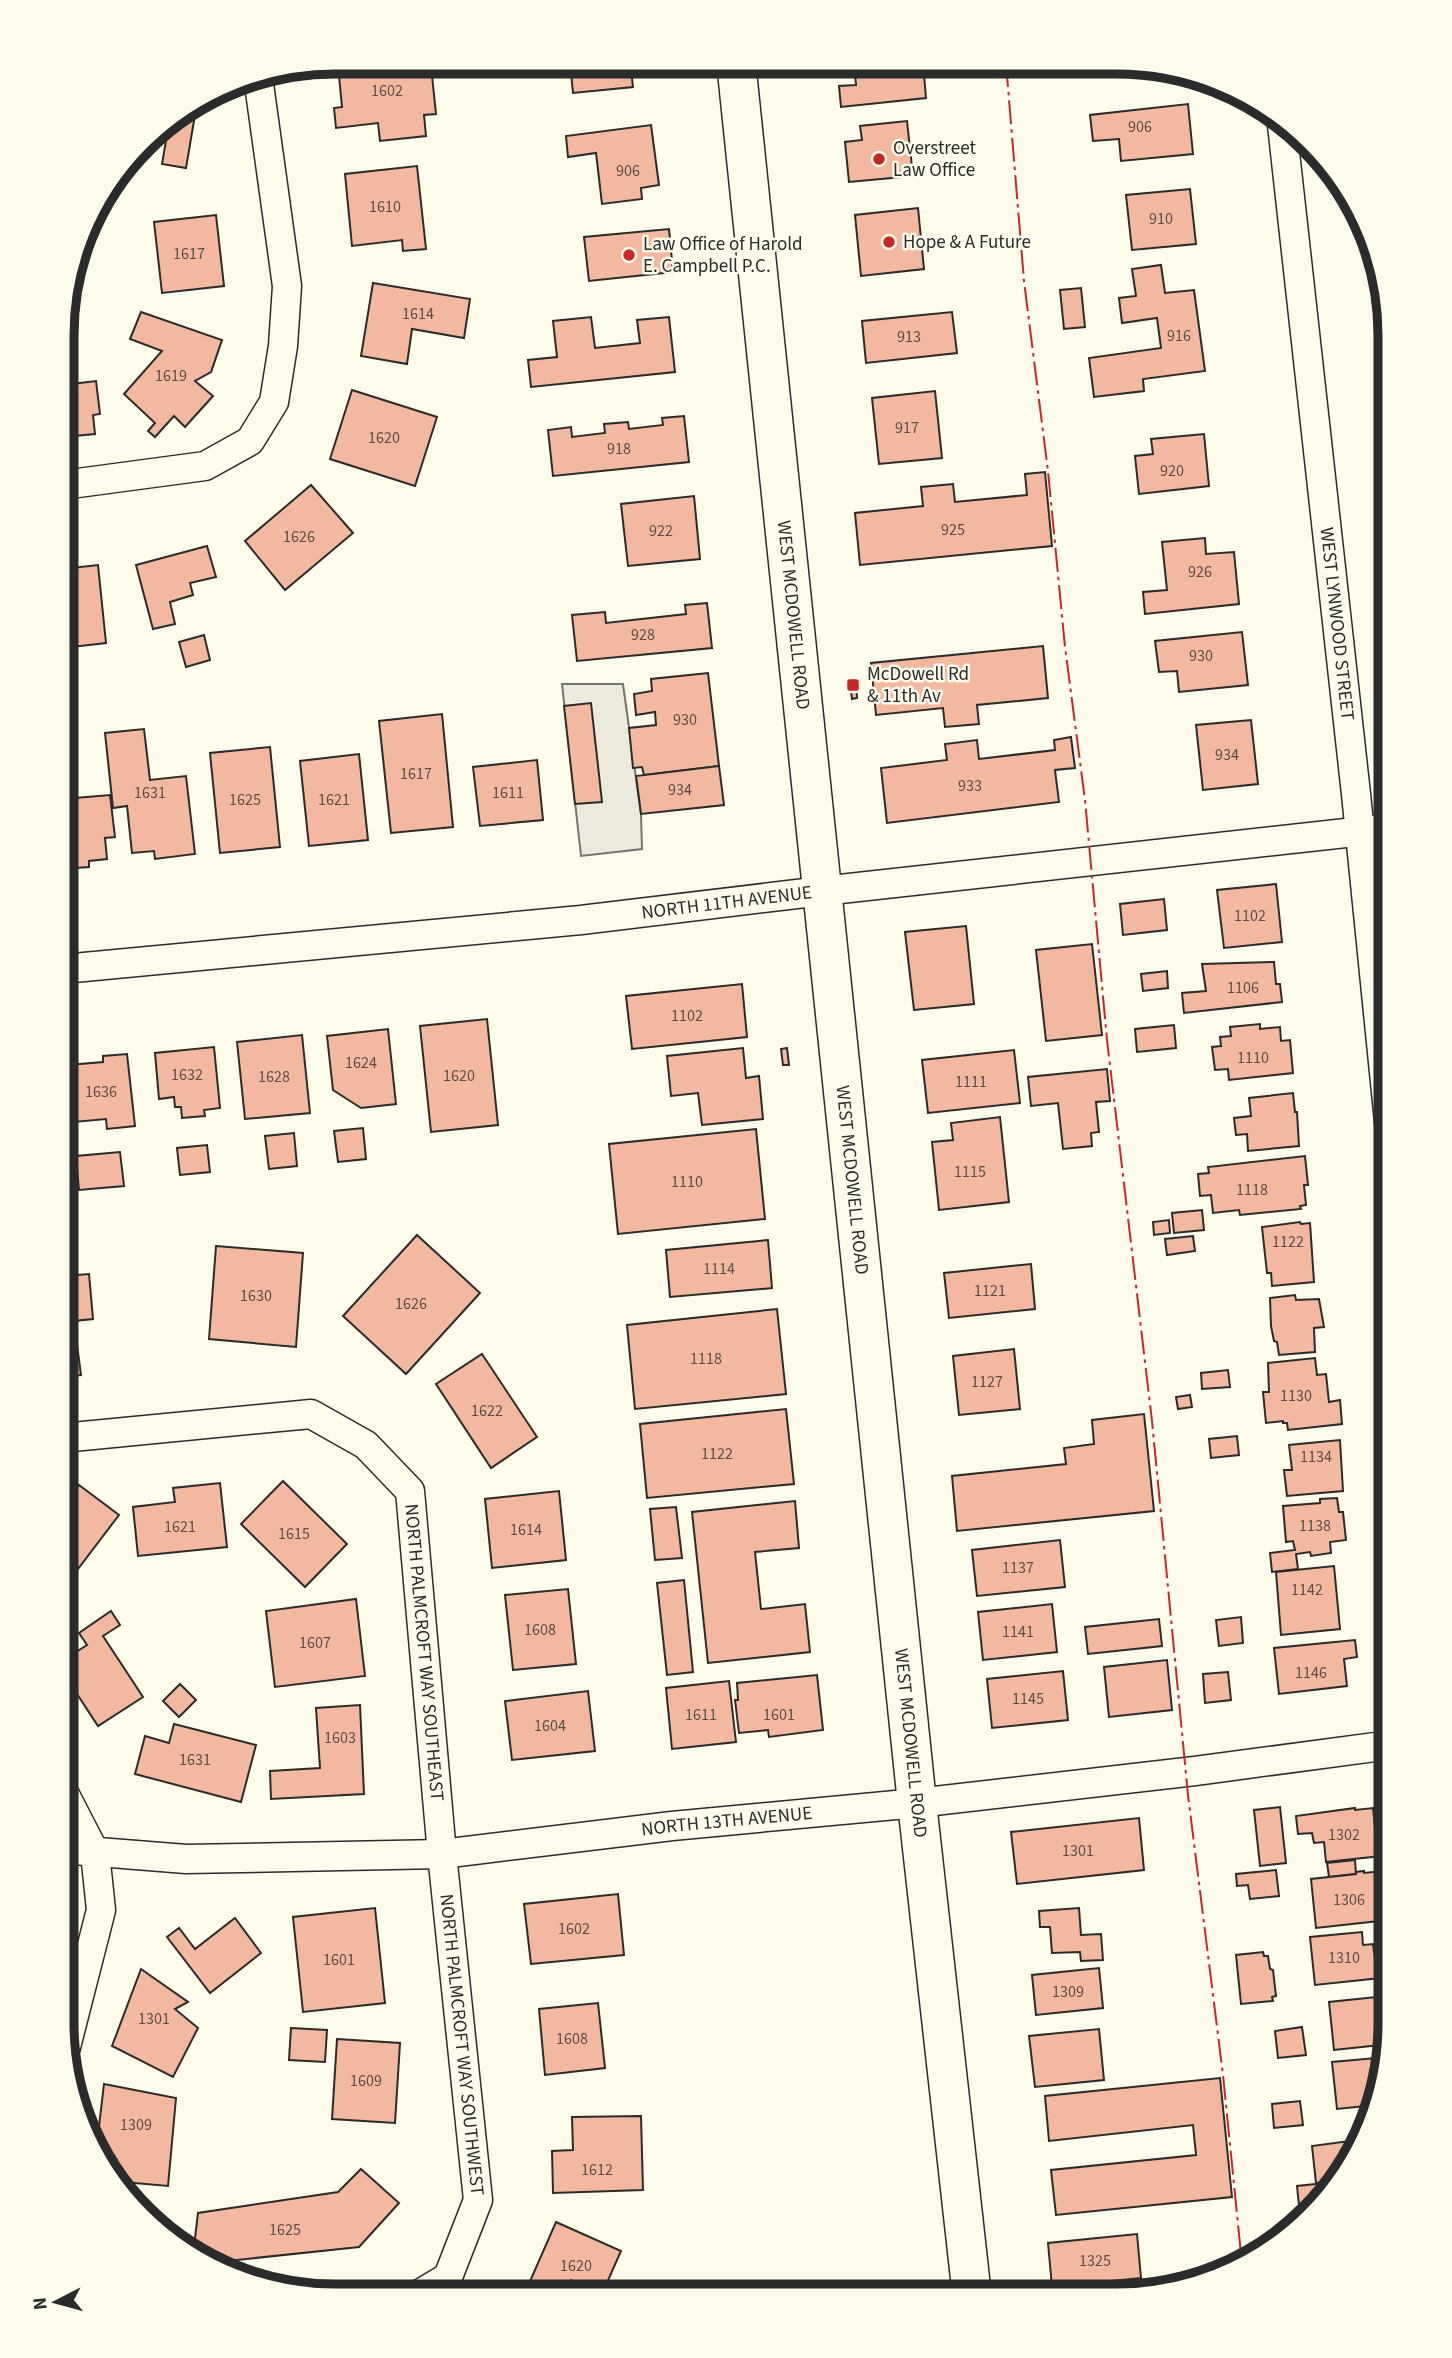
<svg xmlns="http://www.w3.org/2000/svg" width="1452" height="2358" viewBox="0 0 1452 2358" font-family="'Source Sans 3',sans-serif">
<rect width="100%" height="100%" fill="#fdfbea"/>
<polygon fill="#eceadb" stroke="#74746e" stroke-width="2" points="562,684 623,684 641,814 642,849 581,856"/>
<g fill="#f2b8a0" stroke="#2b2b2b" stroke-width="2">
<polygon points="570,62 630,62 633,87 573,93"/>
<polygon points="854,63 923,63 926,98 841,107 839,86 856,85"/>
<polygon points="1114,64 1154,64 1174,69 1115,75"/>
<polygon points="431,66 436,114 424,115 426,136 380,141 378,123 336,128 334,108 342,107 339,76"/>
<polygon points="197,103 186,168 162,164 168,129 158,127"/>
<polygon points="1188,104 1193,154 1121,161 1119,139 1093,141 1090,115"/>
<polygon points="907,121 913,176 849,182 845,142 862,140 860,126"/>
<polygon points="651,125 659,185 641,188 642,199 602,204 596,153 568,157 566,136"/>
<polygon points="417,166 426,249 403,251 402,240 352,246 345,174"/>
<polygon points="1190,189 1196,244 1132,250 1126,195"/>
<polygon points="918,208 924,269 861,276 855,215"/>
<polygon points="216,215 224,286 162,293 154,222"/>
<polygon points="669,229 673,272 589,281 584,237"/>
<polygon points="1161,265 1165,293 1194,290 1205,371 1143,379 1144,391 1094,397 1089,358 1161,348 1157,318 1122,323 1119,298 1136,296 1132,269"/>
<polygon points="373,283 470,299 464,338 412,329 407,364 361,356"/>
<polygon points="1081,288 1085,327 1064,329 1060,290"/>
<polygon points="141,312 222,340 211,372 195,381 213,396 185,427 174,416 155,437 148,431 155,423 124,394 162,351 130,339"/>
<polygon points="952,312 957,353 866,363 862,321"/>
<polygon points="591,317 595,348 640,343 637,320 669,317 675,372 531,387 528,360 557,357 553,321"/>
<polygon points="96,381 100,414 93,415 95,434 63,437 63,385"/>
<polygon points="352,390 437,417 415,486 330,459"/>
<polygon points="935,391 942,458 879,464 872,398"/>
<polygon points="684,416 689,462 553,476 548,430 571,427 572,437 605,433 604,424 628,422 629,429 663,425 662,418"/>
<polygon points="1204,434 1209,486 1139,494 1135,456 1153,454 1151,439"/>
<polygon points="1045,472 1052,546 860,565 855,513 923,506 921,487 953,484 955,502 1027,495 1025,474"/>
<polygon points="311,485 353,533 285,590 245,541"/>
<polygon points="694,496 700,559 628,566 621,504"/>
<polygon points="1205,538 1206,554 1234,552 1239,604 1145,614 1143,592 1167,590 1162,542"/>
<polygon points="207,546 216,577 190,583 193,595 170,602 175,624 153,629 136,565"/>
<polygon points="98,565 106,643 63,648 63,569"/>
<polygon points="707,603 712,648 577,661 572,615 605,612 606,623 686,614 685,605"/>
<polygon points="1242,632 1248,685 1179,692 1177,671 1159,672 1155,641"/>
<polygon points="204,635 210,660 186,667 179,642"/>
<polygon points="1043,646 1048,698 977,705 979,724 945,727 943,708 876,715 871,663"/>
<polygon points="708,673 719,766 644,775 642,767 633,768 629,728 656,725 655,712 636,715 634,694 652,691 651,679"/>
<polygon points="850,682 856,682 857,698 852,699"/>
<polygon points="591,703 602,802 575,804 564,706"/>
<polygon points="442,714 453,827 391,833 379,721"/>
<polygon points="1251,720 1258,784 1203,790 1196,725"/>
<polygon points="144,729 150,780 186,776 195,854 155,859 154,851 132,853 127,806 113,808 105,733"/>
<polygon points="1071,737 1075,768 1055,770 1059,802 887,823 881,768 947,760 945,744 977,740 979,759 1055,750 1054,740"/>
<polygon points="270,747 280,847 220,853 210,753"/>
<polygon points="359,754 368,840 309,846 300,761"/>
<polygon points="537,760 543,820 480,826 473,767"/>
<polygon points="719,766 724,805 641,814 636,776"/>
<polygon points="110,795 115,837 105,838 107,859 89,861 89,867 63,869 63,799"/>
<polygon points="1276,884 1282,942 1224,948 1217,890"/>
<polygon points="1164,899 1167,930 1123,935 1120,904"/>
<polygon points="966,926 974,1004 914,1010 905,932"/>
<polygon points="1092,944 1102,1035 1046,1041 1036,950"/>
<polygon points="1274,962 1276,984 1280,984 1282,1002 1184,1013 1182,993 1206,991 1202,964"/>
<polygon points="1167,971 1168,988 1143,991 1141,974"/>
<polygon points="742,984 747,1037 632,1049 626,996"/>
<polygon points="487,1019 498,1125 431,1132 420,1026"/>
<polygon points="1260,1024 1260,1029 1280,1027 1281,1041 1290,1040 1293,1073 1229,1080 1228,1069 1215,1070 1212,1047 1221,1046 1220,1037 1231,1036 1230,1027"/>
<polygon points="1174,1025 1176,1048 1137,1052 1135,1029"/>
<polygon points="388,1029 396,1104 361,1108 333,1090 327,1036"/>
<polygon points="302,1035 310,1113 245,1119 237,1042"/>
<polygon points="214,1047 220,1108 204,1110 205,1116 182,1118 181,1107 175,1107 174,1097 159,1099 155,1053"/>
<polygon points="743,1048 746,1078 759,1076 763,1119 702,1125 698,1093 671,1096 667,1056"/>
<polygon points="787,1048 789,1065 783,1065 781,1049"/>
<polygon points="1014,1050 1020,1103 928,1113 922,1060"/>
<polygon points="127,1054 135,1126 107,1129 106,1119 74,1122 68,1065 103,1062 103,1056"/>
<polygon points="1107,1069 1110,1101 1096,1102 1099,1132 1091,1133 1092,1146 1063,1149 1058,1103 1031,1106 1028,1077"/>
<polygon points="1293,1093 1295,1112 1297,1112 1299,1146 1248,1151 1247,1134 1236,1135 1234,1118 1251,1116 1249,1098"/>
<polygon points="1000,1117 1009,1202 939,1210 932,1142 953,1140 951,1123"/>
<polygon points="363,1128 366,1159 338,1162 334,1131"/>
<polygon points="756,1129 765,1219 618,1234 609,1144"/>
<polygon points="294,1133 297,1166 269,1169 265,1136"/>
<polygon points="207,1145 210,1172 180,1175 177,1148"/>
<polygon points="120,1152 124,1186 79,1190 76,1156"/>
<polygon points="1305,1156 1308,1185 1304,1185 1306,1205 1300,1206 1301,1209 1240,1215 1239,1210 1213,1213 1211,1195 1200,1196 1198,1174 1209,1173 1208,1167"/>
<polygon points="1202,1210 1204,1230 1174,1233 1172,1213"/>
<polygon points="1169,1220 1170,1233 1154,1235 1153,1222"/>
<polygon points="1300,1222 1301,1224 1310,1223 1314,1282 1272,1286 1271,1273 1267,1273 1262,1227"/>
<polygon points="417,1235 480,1293 406,1374 343,1316"/>
<polygon points="1193,1236 1195,1251 1167,1255 1165,1239"/>
<polygon points="73,1239 77,1275 89,1274 93,1319 74,1321 81,1375 62,1377 62,1240"/>
<polygon points="768,1240 772,1288 670,1297 666,1250"/>
<polygon points="216,1246 303,1253 296,1347 209,1339"/>
<polygon points="1031,1264 1035,1309 949,1318 944,1273"/>
<polygon points="1295,1295 1296,1300 1319,1299 1324,1327 1314,1328 1315,1352 1279,1355 1277,1342 1274,1341 1271,1326 1270,1298"/>
<polygon points="777,1309 786,1394 635,1409 627,1325"/>
<polygon points="1014,1349 1020,1409 959,1415 953,1356"/>
<polygon points="482,1354 537,1437 491,1468 436,1384"/>
<polygon points="1315,1358 1317,1375 1326,1374 1329,1402 1340,1400 1342,1424 1288,1430 1287,1423 1283,1423 1283,1421 1266,1423 1263,1392 1269,1392 1268,1363"/>
<polygon points="1228,1370 1230,1387 1202,1389 1201,1373"/>
<polygon points="1190,1395 1192,1407 1178,1409 1176,1397"/>
<polygon points="786,1409 794,1484 647,1498 640,1424"/>
<polygon points="1144,1414 1154,1511 957,1531 952,1476 1066,1464 1064,1448 1094,1444 1092,1420"/>
<polygon points="1237,1436 1239,1455 1211,1458 1209,1439"/>
<polygon points="1340,1440 1343,1491 1287,1496 1284,1470 1292,1470 1289,1445"/>
<polygon points="283,1481 347,1544 305,1587 241,1524"/>
<polygon points="220,1483 227,1547 138,1556 133,1507 175,1502 173,1488"/>
<polygon points="79,1485 119,1515 62,1590 62,1508"/>
<polygon points="559,1491 566,1560 492,1568 485,1499"/>
<polygon points="1337,1498 1339,1512 1343,1512 1346,1540 1330,1542 1331,1553 1311,1556 1310,1552 1296,1554 1298,1569 1272,1572 1270,1553 1295,1550 1293,1541 1286,1542 1283,1506 1320,1503 1320,1499"/>
<polygon points="795,1501 799,1548 755,1552 761,1609 805,1604 810,1652 708,1663 692,1512"/>
<polygon points="676,1507 682,1558 655,1560 650,1509"/>
<polygon points="1060,1540 1065,1587 977,1596 972,1550"/>
<polygon points="1334,1566 1340,1629 1281,1635 1276,1572"/>
<polygon points="684,1580 693,1672 667,1675 657,1583"/>
<polygon points="568,1589 576,1664 513,1670 505,1595"/>
<polygon points="356,1599 365,1676 275,1687 266,1611"/>
<polygon points="1052,1604 1057,1652 983,1660 978,1612"/>
<polygon points="111,1611 120,1625 103,1636 143,1697 98,1726 62,1671 62,1661 87,1645 79,1633"/>
<polygon points="1241,1617 1243,1643 1219,1646 1216,1620"/>
<polygon points="1159,1619 1162,1646 1088,1654 1085,1627"/>
<polygon points="1355,1640 1357,1657 1344,1659 1347,1686 1279,1694 1274,1648"/>
<polygon points="1167,1660 1172,1710 1109,1717 1104,1667"/>
<polygon points="1063,1671 1068,1720 992,1728 987,1679"/>
<polygon points="1228,1672 1231,1700 1205,1703 1203,1674"/>
<polygon points="817,1675 823,1730 769,1737 768,1730 739,1733 735,1700 738,1700 737,1683"/>
<polygon points="729,1681 736,1742 672,1749 666,1688"/>
<polygon points="180,1684 196,1700 179,1717 163,1701"/>
<polygon points="588,1691 595,1751 512,1760 505,1701"/>
<polygon points="360,1705 364,1794 271,1799 270,1771 320,1768 316,1708"/>
<polygon points="174,1724 256,1745 241,1802 135,1774 145,1736 169,1743"/>
<polygon points="1280,1807 1286,1863 1260,1866 1254,1810"/>
<polygon points="1355,1808 1355,1810 1373,1808 1376,1836 1379,1835 1381,1856 1326,1862 1324,1842 1314,1843 1312,1833 1298,1834 1296,1816"/>
<polygon points="1139,1818 1144,1870 1017,1884 1011,1832"/>
<polygon points="1355,1860 1356,1874 1329,1877 1327,1863"/>
<polygon points="1276,1870 1279,1896 1250,1899 1248,1885 1237,1886 1236,1874"/>
<polygon points="1364,1871 1364,1873 1382,1871 1388,1920 1316,1928 1311,1879 1356,1874 1356,1872"/>
<polygon points="618,1894 624,1955 531,1964 524,1904"/>
<polygon points="375,1908 385,2003 303,2012 293,1917"/>
<polygon points="1079,1908 1081,1935 1101,1934 1103,1960 1081,1961 1080,1952 1052,1953 1050,1927 1040,1927 1039,1911"/>
<polygon points="235,1918 261,1953 210,1993 167,1937 179,1928 195,1949"/>
<polygon points="1362,1932 1363,1945 1373,1944 1375,1958 1390,1957 1390,1977 1315,1985 1310,1937"/>
<polygon points="1263,1952 1264,1956 1268,1956 1270,1969 1273,1970 1276,1996 1272,1997 1273,2001 1241,2004 1236,1955"/>
<polygon points="1099,1968 1103,2008 1036,2015 1032,1975"/>
<polygon points="141,1969 188,2002 175,2009 198,2028 173,2077 112,2046"/>
<polygon points="1386,1996 1388,2017 1390,2017 1390,2044 1334,2050 1329,2002"/>
<polygon points="598,2003 605,2068 545,2075 539,2009"/>
<polygon points="1302,2027 1306,2055 1278,2058 1275,2031"/>
<polygon points="291,2028 327,2030 325,2062 289,2060"/>
<polygon points="1099,2029 1104,2080 1035,2087 1029,2036"/>
<polygon points="337,2039 400,2043 395,2123 332,2119"/>
<polygon points="1387,2057 1375,2105 1337,2109 1332,2062"/>
<polygon points="1220,2078 1232,2197 1056,2215 1051,2170 1196,2155 1193,2125 1049,2141 1045,2096"/>
<polygon points="104,2084 176,2098 168,2186 112,2181 96,2152"/>
<polygon points="1300,2101 1303,2125 1274,2128 1272,2104"/>
<polygon points="641,2116 643,2190 553,2193 552,2151 573,2150 572,2117"/>
<polygon points="1364,2139 1340,2181 1316,2183 1312,2146"/>
<polygon points="361,2169 399,2203 359,2247 208,2263 193,2255 198,2213 338,2192"/>
<polygon points="1325,2183 1326,2198 1310,2214 1300,2215 1297,2186"/>
<polygon points="556,2222 621,2251 602,2294 571,2280 564,2295 524,2295"/>
<polygon points="1137,2234 1141,2278 1052,2287 1048,2243"/>
</g>
<g fill="none" stroke-linecap="round" stroke-linejoin="round">
<g stroke="#2b2b2b" stroke-width="31">
<g id="street">
<path id="s1" d="M1281,116L1356,794L1390,1132"/>
<polyline points="63,485 205,466 250,441 274,402 283,346 287,286 258,77"/>
<path id="s2" d="M63,969L581,920L822,891L1391,828"/>
<path id="s3" d="M62,1438L311,1414L366,1445L410,1491L442,1854L478,2200L448,2277L418,2295"/>
<polyline points="62,1789 95,1853 101,1910 66,2047"/>
<path id="s4" d="M61,1849L186,1859L442,1854L672,1826L917,1803L1195,1771L1390,1745"/>
</g>
</g>
<g stroke="#2b2b2b" stroke-width="41">
<g id="primary">
<path id="s5" d="M736,62L917,1803L972,2296"/>
</g>
</g>
<use href="#street" stroke="#fdfbea" stroke-width="28"/>
<use href="#primary" stroke="#fdfbea" stroke-width="38"/>
<polyline stroke="#c62828" stroke-width="2" stroke-dasharray="24 5 3.5 5" stroke-linecap="butt" points="1006,63 1024,281 1048,471 1065,647 1085,800 1107,1040 1152,1421 1188,1795 1223,2075 1242,2264"/>
</g>
<g fill="#c62828" stroke="#fdfbea" stroke-width="2.5">
<circle cx="879" cy="159" r="7"/>
<circle cx="889" cy="242" r="7"/>
<circle cx="629" cy="255" r="7"/>
<rect x="846" y="678" width="14" height="14" rx="3.5"/>
</g>
<g text-anchor="middle" dominant-baseline="central" stroke-width="5" stroke-linejoin="round" paint-order="stroke">
<g font-size="16" fill="#5d4e48">
<text x="387" y="91">1602</text>
<text x="1140" y="127">906</text>
<text x="628" y="171">906</text>
<text x="385" y="207">1610</text>
<text x="1161" y="219">910</text>
<text x="189" y="254">1617</text>
<text x="418" y="314">1614</text>
<text x="1179" y="336">916</text>
<text x="909" y="337">913</text>
<text x="171" y="376">1619</text>
<text x="907" y="428">917</text>
<text x="384" y="438">1620</text>
<text x="619" y="449">918</text>
<text x="1172" y="471">920</text>
<text x="953" y="530">925</text>
<text x="661" y="531">922</text>
<text x="299" y="537">1626</text>
<text x="1200" y="572">926</text>
<text x="643" y="635">928</text>
<text x="1201" y="656">930</text>
<text x="685" y="720">930</text>
<text x="1227" y="755">934</text>
<text x="416" y="774">1617</text>
<text x="970" y="786">933</text>
<text x="680" y="790">934</text>
<text x="150" y="793">1631</text>
<text x="508" y="793">1611</text>
<text x="245" y="800">1625</text>
<text x="334" y="800">1621</text>
<text x="1250" y="916">1102</text>
<text x="1243" y="988">1106</text>
<text x="687" y="1016">1102</text>
<text x="1253" y="1058">1110</text>
<text x="361" y="1063">1624</text>
<text x="187" y="1075">1632</text>
<text x="459" y="1076">1620</text>
<text x="274" y="1077">1628</text>
<text x="971" y="1082">1111</text>
<text x="101" y="1092">1636</text>
<text x="970" y="1172">1115</text>
<text x="687" y="1182">1110</text>
<text x="1252" y="1190">1118</text>
<text x="1288" y="1242">1122</text>
<text x="719" y="1269">1114</text>
<text x="990" y="1291">1121</text>
<text x="256" y="1296">1630</text>
<text x="411" y="1304">1626</text>
<text x="706" y="1359">1118</text>
<text x="987" y="1382">1127</text>
<text x="1296" y="1396">1130</text>
<text x="487" y="1411">1622</text>
<text x="717" y="1454">1122</text>
<text x="1316" y="1457">1134</text>
<text x="1315" y="1526">1138</text>
<text x="180" y="1527">1621</text>
<text x="526" y="1530">1614</text>
<text x="294" y="1534">1615</text>
<text x="1018" y="1568">1137</text>
<text x="1307" y="1590">1142</text>
<text x="540" y="1630">1608</text>
<text x="1018" y="1632">1141</text>
<text x="315" y="1643">1607</text>
<text x="1311" y="1673">1146</text>
<text x="1028" y="1699">1145</text>
<text x="701" y="1715">1611</text>
<text x="779" y="1715">1601</text>
<text x="550" y="1726">1604</text>
<text x="340" y="1738">1603</text>
<text x="195" y="1760">1631</text>
<text x="1344" y="1835">1302</text>
<text x="1078" y="1851">1301</text>
<text x="1349" y="1900">1306</text>
<text x="574" y="1929">1602</text>
<text x="1344" y="1958">1310</text>
<text x="339" y="1960">1601</text>
<text x="1068" y="1992">1309</text>
<text x="154" y="2019">1301</text>
<text x="572" y="2039">1608</text>
<text x="366" y="2081">1609</text>
<text x="136" y="2125">1309</text>
<text x="597" y="2170">1612</text>
<text x="285" y="2230">1625</text>
<text x="1095" y="2261">1325</text>
<text x="576" y="2266">1620</text>
</g>
<g font-size="19" fill="#2b2b2b" stroke="#fdfbea" text-anchor="start">
<text x="893" y="148">Overstreet<tspan x="893" dy="22">Law Office</tspan></text>
<text x="903" y="242">Hope &amp; A Future</text>
<text x="643" y="244">Law Office of Harold<tspan x="643" dy="22">E. Campbell P.C.</tspan></text>
<text x="867" y="674">McDowell Rd<tspan x="867" dy="22">&amp; 11th Av</tspan></text>
</g>
<g font-size="19" fill="#2b2b2b" stroke="#fdfbea">
<text stroke="none"><textPath href="#s5" startOffset="556">WEST MCDOWELL ROAD</textPath></text>
<text stroke="none"><textPath href="#s1" startOffset="511">WEST LYNWOOD STREET</textPath></text>
<text stroke="none"><textPath href="#s2" startOffset="667">NORTH 11TH AVENUE</textPath></text>
<text stroke="none"><textPath href="#s5" startOffset="1124">WEST MCDOWELL ROAD</textPath></text>
<text stroke="none"><textPath href="#s3" startOffset="539">NORTH PALMCROFT WAY SOUTHEAST</textPath></text>
<text stroke="none"><textPath href="#s5" startOffset="1690">WEST MCDOWELL ROAD</textPath></text>
<text stroke="none"><textPath href="#s4" startOffset="668">NORTH 13TH AVENUE</textPath></text>
<text stroke="none"><textPath href="#s3" startOffset="933">NORTH PALMCROFT WAY SOUTHWEST</textPath></text>
</g>
</g>
<path d="M0 0H1452V2358H0ZM335 74H1117A261 261 0 0 1 1378 335V2023A261 261 0 0 1 1117 2284H335A261 261 0 0 1 74 2023V335A261 261 0 0 1 335 74Z" fill="#fdfbea" fill-rule="evenodd"/>
<path fill="none" stroke="#2b2b2b" stroke-width="9" d="M335 74H1117A261 261 0 0 1 1378 335V2023A261 261 0 0 1 1117 2284H335A261 261 0 0 1 74 2023V335A261 261 0 0 1 335 74Z"/>
<g transform="translate(56 2302) rotate(264)" stroke="#fdfbea" stroke-width="5" paint-order="stroke">
<path d="M0-5L12 26L0 18L-12 26Z" fill="#2b2b2b"/>
<text y="-10" font-size="19" font-weight="bold" text-anchor="middle" fill="#2b2b2b">N</text>
</g>
</svg>
